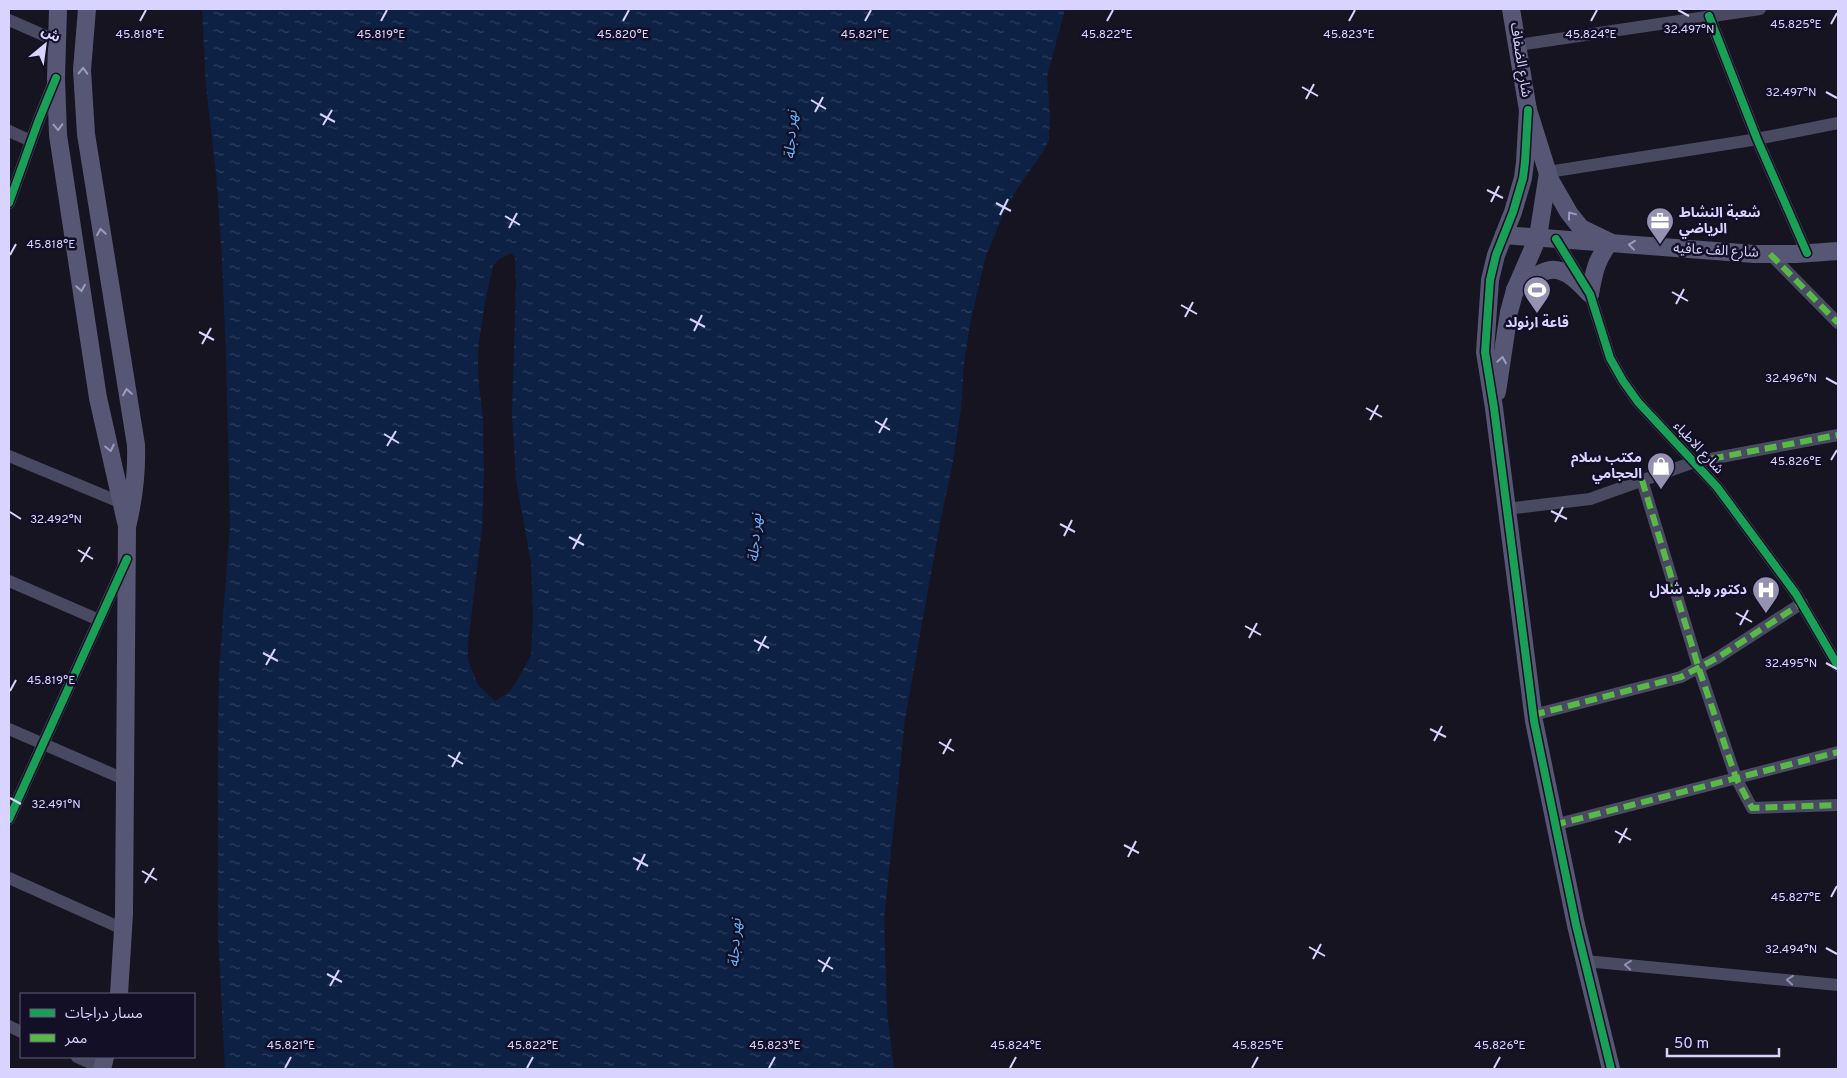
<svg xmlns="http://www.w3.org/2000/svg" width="1847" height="1078" viewBox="0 0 1847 1078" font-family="Overpass,'Noto Sans Arabic',sans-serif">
<defs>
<pattern id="water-ripples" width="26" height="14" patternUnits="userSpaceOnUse" patternTransform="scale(1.25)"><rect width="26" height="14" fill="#0d2144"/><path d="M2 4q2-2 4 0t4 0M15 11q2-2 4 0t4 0" fill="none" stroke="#304060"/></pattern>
</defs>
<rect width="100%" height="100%" fill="#161421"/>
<path fill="url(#water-ripples)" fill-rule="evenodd" d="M202,9H1065L1047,77L1050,116L1049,140L1042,153L1015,192L1003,214L985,259L970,324L964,363L961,409L953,461L940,523L905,719L884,918L887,1012L894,1069H225L218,935V738L219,671L230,525L226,358L222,258L216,173L206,86ZM512,253L515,258L516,282L512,415L516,480L531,562L533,615L531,655L517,681L508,693L495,701L478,685L468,661V642L482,528L484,477L483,419L478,376V349L485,302L493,266L499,259Z"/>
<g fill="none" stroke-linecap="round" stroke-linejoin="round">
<g stroke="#4a4962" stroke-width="12">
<polyline points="1709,16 1757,139 1807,253"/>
<polyline points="9,20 57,41"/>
<polyline points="1518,45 1760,9"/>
<polyline points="9,131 31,141"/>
<polyline points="1548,172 1752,140 1838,123"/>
<polyline points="9,203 38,122 54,82"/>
<polyline points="1556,239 1590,294 1610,358 1623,381 1638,402 1717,487 1796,594 1838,666"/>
<polyline points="1770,254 1838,323"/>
<polyline points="9,456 122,503"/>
<polyline points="1642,480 1699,669 1736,778 1752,808 1838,805"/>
<polyline points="1506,509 1590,499 1694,462 1838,435"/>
<polyline points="9,581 99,620"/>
<polyline points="1533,715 1681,677 1717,658 1802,603"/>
<polyline points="9,729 126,780"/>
<polyline points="9,819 125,563"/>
<polyline points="1554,825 1838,752"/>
<polyline points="9,878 123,929"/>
<polyline points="1585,961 1838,985"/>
<polyline points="9,1026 21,1032"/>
<polyline points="77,1057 102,1068"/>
</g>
<g stroke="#575674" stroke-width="18">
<polyline points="58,9 56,78 58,135 98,398 126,522"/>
<path d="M87,9L82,70L86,134L136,445C137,475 134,498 127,527L124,914L119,994"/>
<path d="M1511,9L1528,110L1550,180L1569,213L1581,228L1610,242C1596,260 1594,272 1590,294"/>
<polyline points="1528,110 1525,162 1523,178 1513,212 1496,255 1490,280 1485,352 1494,408 1534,721 1576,925 1611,1069"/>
<polyline points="1504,235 1755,254 1796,254 1838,251"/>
<path d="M1515,290C1524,284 1536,274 1546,271C1564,265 1579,283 1590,294"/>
<polyline points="1497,392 1509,312 1515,290 1538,237 1548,173"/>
<polyline points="102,1069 105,1057"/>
</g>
<g stroke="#58b947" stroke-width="6" stroke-dasharray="12 6" stroke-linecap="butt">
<polyline points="1770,254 1838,323"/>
<polyline points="1694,462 1838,435"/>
<polyline points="1642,480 1699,669 1736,778 1752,808 1838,805"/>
<polyline points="1533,715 1681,677 1717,658 1802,603"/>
<polyline points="1554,825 1838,752"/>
</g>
<g stroke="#130f26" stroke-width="11">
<g id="cycleway">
<polyline points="1709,16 1757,139 1807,253"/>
<polyline points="1528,110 1525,162 1523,178 1513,212 1496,255 1490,280 1485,352 1494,408 1534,721 1576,925 1611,1069"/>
<polyline points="9,203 38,122 56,78"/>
<polyline points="1556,239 1590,294 1610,358 1623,381 1638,402 1717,487 1796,594 1838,666"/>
<polyline points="9,819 127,559"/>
</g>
</g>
<use href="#cycleway" stroke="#1a9f57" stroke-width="8"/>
</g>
<defs><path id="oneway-chevron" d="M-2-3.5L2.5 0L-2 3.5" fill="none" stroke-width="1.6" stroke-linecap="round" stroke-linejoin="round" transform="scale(1.25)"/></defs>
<g stroke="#9e9bc0">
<use href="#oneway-chevron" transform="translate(83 71) rotate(-89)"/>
<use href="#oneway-chevron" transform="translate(58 127) rotate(88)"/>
<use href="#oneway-chevron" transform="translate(1571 215) rotate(-127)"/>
<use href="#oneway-chevron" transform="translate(101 232) rotate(-99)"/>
<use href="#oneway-chevron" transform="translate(1632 245) rotate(-174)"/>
<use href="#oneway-chevron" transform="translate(81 288) rotate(81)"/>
<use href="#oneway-chevron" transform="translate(1502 360) rotate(-80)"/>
<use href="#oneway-chevron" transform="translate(127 392) rotate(-99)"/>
<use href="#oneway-chevron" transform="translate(110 448) rotate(77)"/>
</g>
<g stroke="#928eb0">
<use href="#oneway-chevron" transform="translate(1628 965) rotate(-175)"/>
<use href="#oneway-chevron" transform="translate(1790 980) rotate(-175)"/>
</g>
<path fill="none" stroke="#d9d4ff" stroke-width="2" d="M1678,10L1689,16M140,21L146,10M381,21L387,10M623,21L629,10M865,21L871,10M1107,21L1113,10M1349,21L1355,10M1591,21L1597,10M1831,24L1837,13M1302,87L1318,96M1826,92L1837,98M1306,99L1314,84M811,100L826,109M815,112L823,97M320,114L335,122M323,125L332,110M1487,190L1503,198M1491,202L1499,186M996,203L1011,211M1000,215L1008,199M505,216L520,225M509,228L517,213M10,255L16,244M1672,292L1688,301M1676,304L1684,289M1181,305L1197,314M1185,317L1193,302M690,319L705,327M694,331L702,315M199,332L214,340M202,344L211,328M1826,378L1837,384M1366,408L1382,417M1370,420L1378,405M875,421L890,430M879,433L887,418M384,434L399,443M387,446L396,431M1831,460L1837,450M1551,511L1567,519M10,512L21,519M1555,522L1563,507M1060,524L1075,532M1064,536L1072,520M569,537L584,545M573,549L581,534M78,550L93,559M81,562L90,547M1736,613L1752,622M1740,625L1748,610M1245,626L1261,635M1249,638L1257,623M754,640L769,648M758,651L766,636M263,653L278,661M1826,663L1837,669M266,665L275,649M10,691L16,680M1430,729L1446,737M1434,741L1442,726M939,742L954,751M943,754L951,739M448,755L463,764M452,767L460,752M10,798L21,804M1615,831L1631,840M1619,843L1627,828M1124,845L1139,853M1128,857L1136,841M633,858L648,866M637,870L645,854M142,871L157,880M145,883L154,868M1831,897L1837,886M1309,947L1325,956M1826,948L1837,954M1313,959L1321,944M818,960L833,969M822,972L830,957M327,974L342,982M330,986L339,970M285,1068L291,1057M527,1068L533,1057M769,1068L775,1057M1010,1068L1016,1057M1252,1068L1258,1057M1494,1068L1500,1057"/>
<defs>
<g id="office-pin" transform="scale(1.4375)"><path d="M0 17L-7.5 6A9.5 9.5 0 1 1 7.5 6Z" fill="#9591b1" stroke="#130f26"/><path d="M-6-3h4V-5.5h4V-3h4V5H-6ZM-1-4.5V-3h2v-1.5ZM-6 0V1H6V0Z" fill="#fff"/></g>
<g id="stadium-pin" transform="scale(1.4375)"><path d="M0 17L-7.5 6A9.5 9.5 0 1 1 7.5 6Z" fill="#9591b1" stroke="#130f26"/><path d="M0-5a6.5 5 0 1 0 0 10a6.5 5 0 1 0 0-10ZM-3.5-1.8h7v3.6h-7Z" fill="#fff"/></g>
<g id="shop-pin" transform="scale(1.4375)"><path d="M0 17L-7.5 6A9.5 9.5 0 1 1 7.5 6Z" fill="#9591b1" stroke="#130f26"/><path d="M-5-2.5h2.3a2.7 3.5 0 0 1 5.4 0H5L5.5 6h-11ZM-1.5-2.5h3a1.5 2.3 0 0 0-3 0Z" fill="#fff"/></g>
<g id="hospital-pin" transform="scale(1.4375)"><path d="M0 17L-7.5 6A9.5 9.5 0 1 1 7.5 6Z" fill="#9591b1" stroke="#130f26"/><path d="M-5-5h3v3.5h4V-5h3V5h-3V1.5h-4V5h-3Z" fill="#fff"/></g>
</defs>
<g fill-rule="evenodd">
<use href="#office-pin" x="1660" y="221"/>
<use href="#stadium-pin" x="1537" y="290"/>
<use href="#shop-pin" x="1661" y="466"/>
<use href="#hospital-pin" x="1766" y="590"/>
</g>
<g text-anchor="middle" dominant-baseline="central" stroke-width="5" stroke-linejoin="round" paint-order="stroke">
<g font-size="14" fill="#d9d4ff" stroke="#130f26">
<text transform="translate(1520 60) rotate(81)">شارع الضفاف</text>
<text transform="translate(1716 251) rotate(3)">شارع الف عافيه</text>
<text transform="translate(1698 448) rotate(47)">شارع الاطباء</text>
</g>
<g font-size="14" font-weight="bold" fill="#d9d4ff" stroke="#130f26" text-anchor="end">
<text x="1679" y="213" text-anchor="start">شعبة النشاط<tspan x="1679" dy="16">الرياضي</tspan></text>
<text x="1537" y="323" text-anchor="middle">قاعة ارنولد</text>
<text x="1642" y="458">مكتب سلام<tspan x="1642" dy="16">الحجامي</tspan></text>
<text x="1747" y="590">دكتور وليد شلال</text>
</g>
<g font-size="15" font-style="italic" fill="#62b6ff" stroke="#130f26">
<text transform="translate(792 135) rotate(-87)">نهر دجلة</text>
<text transform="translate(756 538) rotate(-86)">نهر دجلة</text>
<text transform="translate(736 943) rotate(-87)">نهر دجلة</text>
</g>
</g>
<g font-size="12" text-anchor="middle" fill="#d9d4ff" stroke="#130f26" stroke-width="5" stroke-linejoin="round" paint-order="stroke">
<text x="1796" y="28">45.825°E</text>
<text x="1689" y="33">32.497°N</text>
<text x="140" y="38">45.818°E</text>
<text x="381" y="38">45.819°E</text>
<text x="623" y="38">45.820°E</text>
<text x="865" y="38">45.821°E</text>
<text x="1107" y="38">45.822°E</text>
<text x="1349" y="38">45.823°E</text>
<text x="1591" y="38">45.824°E</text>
<text x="1791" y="96">32.497°N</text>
<text x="51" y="248">45.818°E</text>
<text x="1791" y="382">32.496°N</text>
<text x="1796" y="465">45.826°E</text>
<text x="56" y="523">32.492°N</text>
<text x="1791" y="667">32.495°N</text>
<text x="51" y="684">45.819°E</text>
<text x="56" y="808">32.491°N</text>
<text x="1796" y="901">45.827°E</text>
<text x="1791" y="953">32.494°N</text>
<text x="291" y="1049">45.821°E</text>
<text x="533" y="1049">45.822°E</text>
<text x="775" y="1049">45.823°E</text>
<text x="1016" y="1049">45.824°E</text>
<text x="1258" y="1049">45.825°E</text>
<text x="1500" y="1049">45.826°E</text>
</g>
<rect width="1847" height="1078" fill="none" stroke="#d9d4ff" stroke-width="20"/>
<rect x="20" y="993" width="175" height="65" fill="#130f26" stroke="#625e7d"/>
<rect x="30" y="1009" width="25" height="8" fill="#1a9f57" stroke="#625e7d"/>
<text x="65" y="1018" font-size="15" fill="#d9d4ff">مسار دراجات</text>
<rect x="30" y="1034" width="25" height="8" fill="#58b947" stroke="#625e7d"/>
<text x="65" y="1043" font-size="15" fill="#d9d4ff">ممر</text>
<g transform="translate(45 45) rotate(29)" stroke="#130f26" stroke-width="4" paint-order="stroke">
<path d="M0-4L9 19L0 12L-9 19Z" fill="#d9d4ff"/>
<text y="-8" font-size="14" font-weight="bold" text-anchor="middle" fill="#d9d4ff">ش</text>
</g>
<path d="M1667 1048v8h112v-8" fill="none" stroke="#d9d4ff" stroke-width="2.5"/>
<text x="1674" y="1048" font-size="15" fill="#d9d4ff" stroke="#130f26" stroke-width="4" paint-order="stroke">50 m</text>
</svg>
